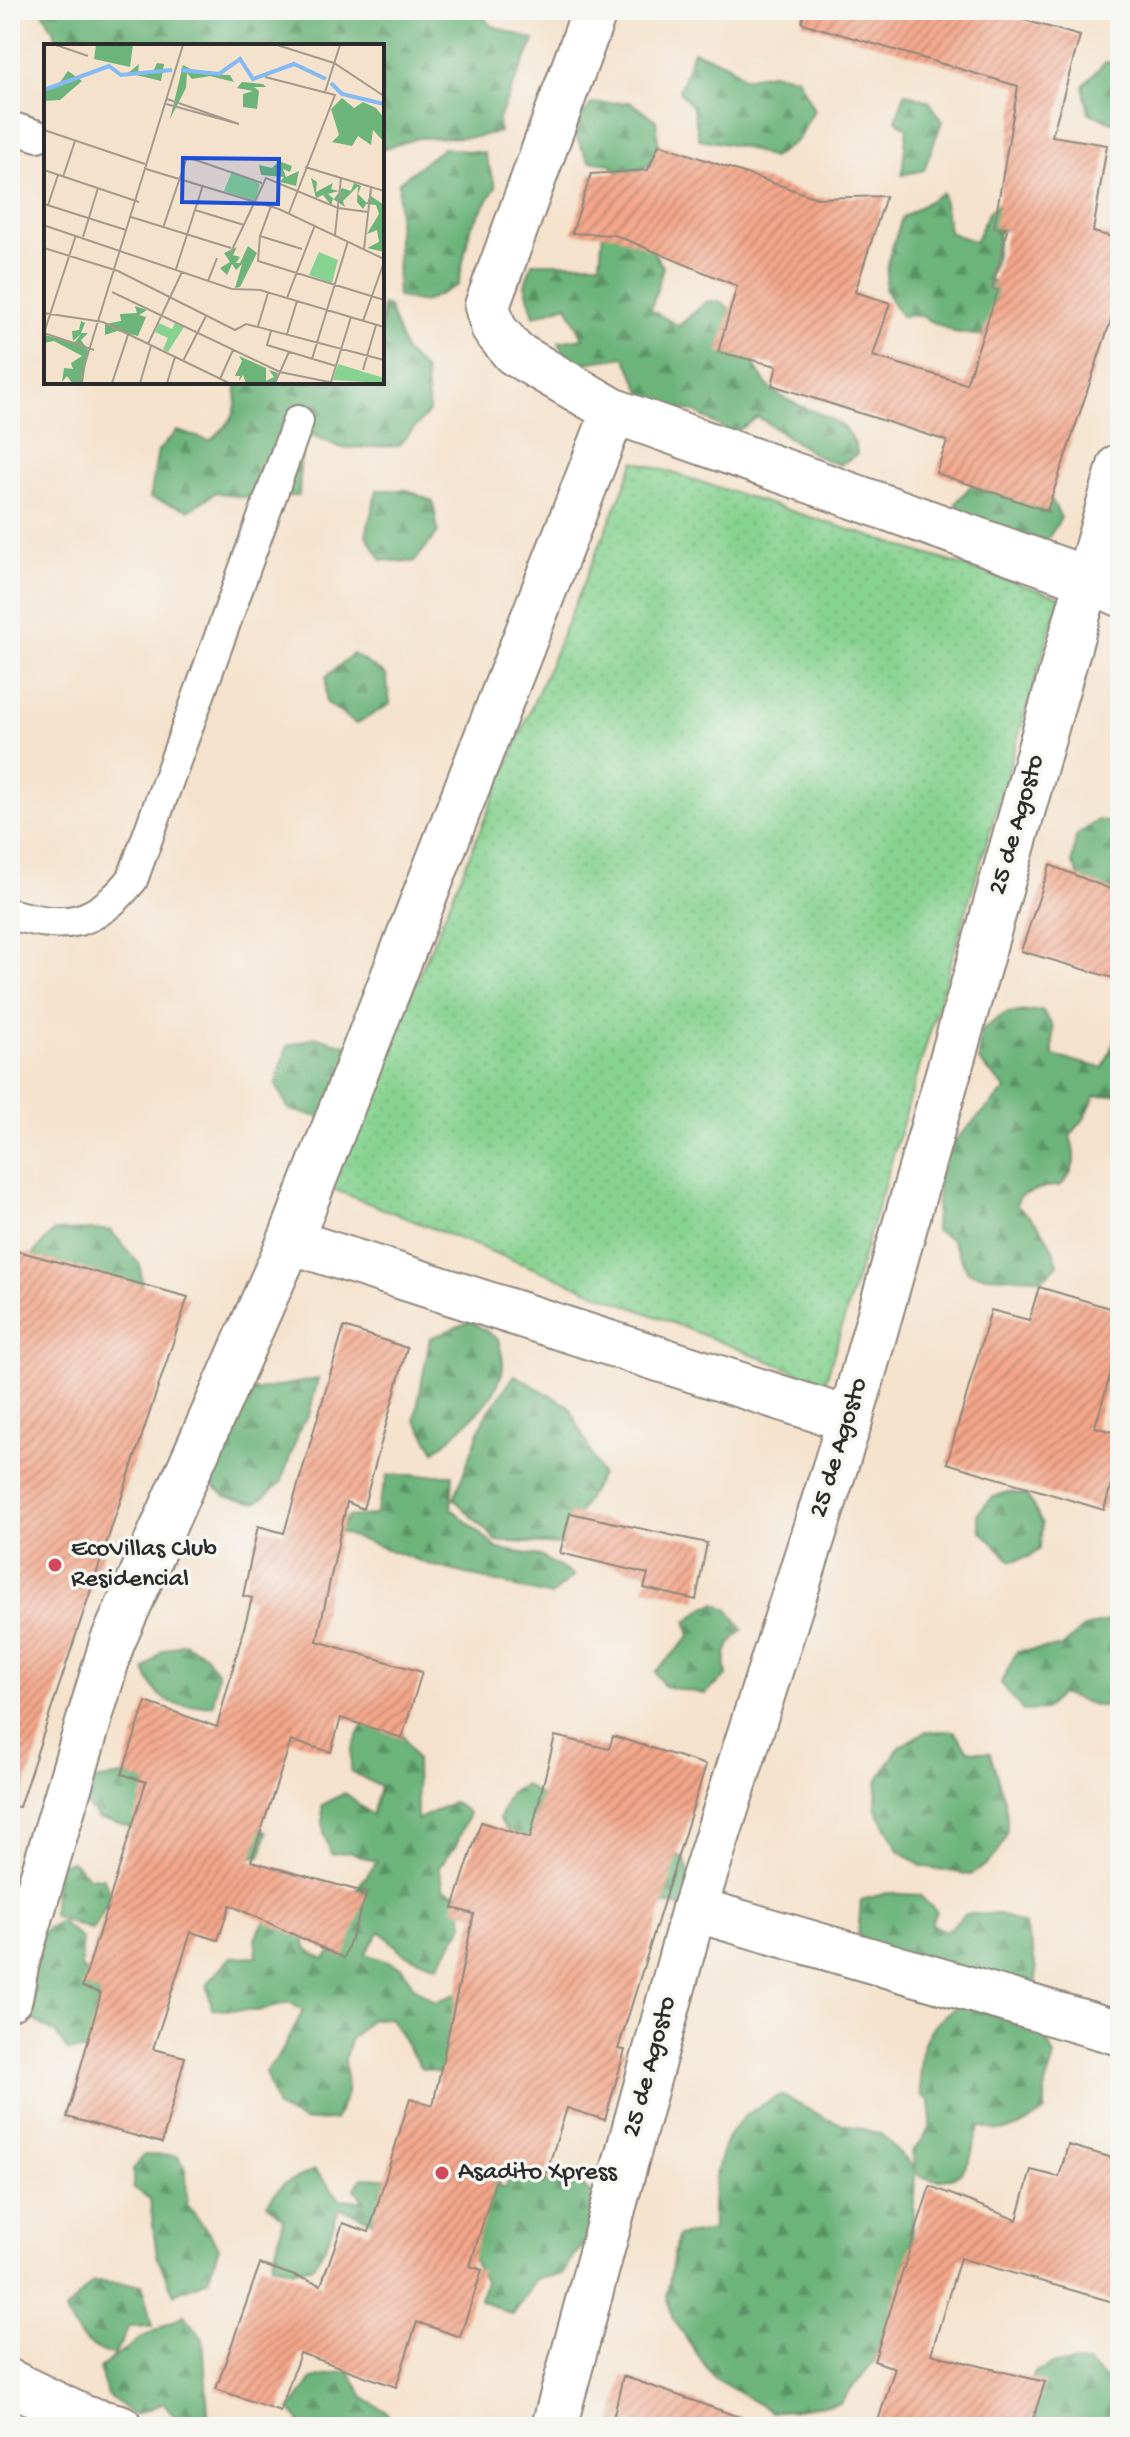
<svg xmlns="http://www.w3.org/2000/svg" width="1130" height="2437" viewBox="0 0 1130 2437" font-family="'Gochi Hand',sans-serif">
<defs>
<pattern id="forest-firs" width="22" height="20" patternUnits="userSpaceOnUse" patternTransform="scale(2)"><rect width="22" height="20" fill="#6cb47a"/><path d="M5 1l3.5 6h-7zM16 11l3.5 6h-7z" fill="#599364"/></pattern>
<pattern id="park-dots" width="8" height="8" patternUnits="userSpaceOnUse" patternTransform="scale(2)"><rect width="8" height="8" fill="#86d290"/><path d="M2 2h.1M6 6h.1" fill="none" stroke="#74b47c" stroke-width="1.8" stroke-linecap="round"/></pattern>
<pattern id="building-hatch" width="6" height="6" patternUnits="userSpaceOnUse" patternTransform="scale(2)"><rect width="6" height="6" fill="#f3a689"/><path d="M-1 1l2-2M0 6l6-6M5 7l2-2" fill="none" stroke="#c58770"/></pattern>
</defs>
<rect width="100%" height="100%" fill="#f6f6f2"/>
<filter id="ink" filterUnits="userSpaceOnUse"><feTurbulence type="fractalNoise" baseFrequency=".0125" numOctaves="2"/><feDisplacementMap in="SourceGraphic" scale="16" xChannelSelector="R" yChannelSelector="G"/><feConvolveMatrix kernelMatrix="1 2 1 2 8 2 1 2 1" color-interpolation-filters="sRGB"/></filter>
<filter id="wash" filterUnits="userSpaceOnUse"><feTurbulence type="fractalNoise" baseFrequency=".006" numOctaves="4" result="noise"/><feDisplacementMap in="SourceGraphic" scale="32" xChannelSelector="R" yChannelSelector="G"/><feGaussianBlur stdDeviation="1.8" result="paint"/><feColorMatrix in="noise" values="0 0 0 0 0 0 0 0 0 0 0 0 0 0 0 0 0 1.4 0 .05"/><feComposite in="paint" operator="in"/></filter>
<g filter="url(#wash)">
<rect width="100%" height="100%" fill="#f5e2cc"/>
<g fill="url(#forest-firs)" stroke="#4c7052" stroke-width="2">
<polygon points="42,10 478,10 490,25 534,40 498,120 499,132 476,137 418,138 382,149 382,46 99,46 91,38 58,39"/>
<polygon points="693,51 727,64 744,78 771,73 797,77 814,110 798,139 772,158 743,147 699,139 693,108 679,91"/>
<polygon points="1105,62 1120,64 1120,125 1089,113 1083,86"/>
<polygon points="905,93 929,101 942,121 924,170 902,175 907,128 896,120"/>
<polygon points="630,102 656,120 660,160 624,177 610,164 589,161 573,131 591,104"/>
<polygon points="443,148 484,153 496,187 470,229 458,285 424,302 397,297 399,182"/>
<polygon points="942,193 949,232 975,242 988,213 1007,196 1039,212 999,232 994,265 987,279 1011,286 1003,339 954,332 921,316 901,316 885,290 889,257 902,218"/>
<path d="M633,219L663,267L651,310L679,326L706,302L720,301L746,323C748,345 752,368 768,386C795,414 851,410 857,454L840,465L817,456L758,417L739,430L728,431L693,411L656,406L641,391L625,357L570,365L559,342L583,338L567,305L534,316L525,285L532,263H600L604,220Z"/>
<path d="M382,305L389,307L405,352L425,371L429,412L398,446L342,448L310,434L301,445L299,496L240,497L216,492L190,510L150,498L158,451L177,431L210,441C231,423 241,412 235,382H382Z"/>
<polygon points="984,471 1050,497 1061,518 1049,537 1002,562 955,543 956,503"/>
<polygon points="377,490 408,490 433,502 438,532 414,562 382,560 366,535"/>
<polygon points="353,654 386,675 390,704 356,724 326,702 326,677"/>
<polygon points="1120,720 1120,781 1109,763 1113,725"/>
<polygon points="1098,820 1120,825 1120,883 1109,897 1084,886 1072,862 1076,836"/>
<path d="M1042,1010L1053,1027V1056L1103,1068L1120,1027V1094L1095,1096L1084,1119L1070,1136C1077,1157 1076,1171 1060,1186L1045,1187L1020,1196L1016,1205C1038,1222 1050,1237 1058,1264L1043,1279C1016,1275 994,1280 968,1272L952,1240L935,1230L940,1156L1006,1089L979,1061L980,1031L1006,1013Z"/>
<polygon points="316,1037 362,1049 346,1123 289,1110 276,1085 287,1046"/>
<polygon points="110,1230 140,1265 143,1296 11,1278 54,1231"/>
<path d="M471,1321L498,1339C500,1347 503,1356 503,1364C504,1395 456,1433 435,1451L415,1419L430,1338Z"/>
<polygon points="515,1375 569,1406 601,1475 561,1545 497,1541 454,1499 484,1418"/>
<polygon points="318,1379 309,1415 301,1425 281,1483 256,1503 225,1496 179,1453 230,1443 234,1391 258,1390"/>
<polygon points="388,1475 453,1475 451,1508 498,1549 540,1556 574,1576 551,1596 431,1565 339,1532 347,1517 375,1515"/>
<polygon points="1008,1492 1027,1495 1042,1523 1040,1549 1029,1557 1011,1561 981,1531 977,1514 993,1497"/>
<path d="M716,1603L730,1611L743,1630C726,1645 723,1655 727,1676L705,1694L664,1686L655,1672L690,1637L687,1622L705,1607Z"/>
<polygon points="1107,1621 1120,1622 1118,1705 1097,1706 1060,1694 1045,1710 1023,1711 1001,1683 1017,1651 1062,1647 1082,1629"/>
<path d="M183,1643L204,1654L218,1673L213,1705C177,1707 159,1708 145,1670L162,1651Z"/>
<polygon points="394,1717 416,1760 417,1820 453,1802 469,1813 455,1847 439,1867 444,1889 458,1894 464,1924 438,1966 404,1954 380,1931 365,1954 402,1967 413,1986 434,2002 468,1990 453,2076 421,2068 390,2018 371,2019 350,2040 345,2058 347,2093 335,2120 303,2121 277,2108 265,2072 281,2053 303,2011 289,2002 258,2011 212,2009 207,1983 231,1957 257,1956 255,1938 269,1914 296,1923 307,1949 324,1959 346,1938 350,1897 377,1862 351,1852 331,1854 324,1833 322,1805 345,1793 372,1815 380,1787 351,1771 351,1751 363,1724"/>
<path d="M926,1731H954L968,1750L990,1753C1005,1805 1027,1842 971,1875L921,1866L899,1850L876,1810L877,1782L899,1747Z"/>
<path d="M148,1773L267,1832L261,1856C233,1858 195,1857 168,1846C140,1836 130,1821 98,1819L82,1799L92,1780Z"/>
<polygon points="525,1785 576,1820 650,1837 685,1860 691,1883 683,1907 660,1904 517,1843 499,1819 509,1793"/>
<polygon points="72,1861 89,1877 103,1878 112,1896 92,1930 52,1915 58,1864"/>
<path d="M887,1893L919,1895L936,1911L931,1923L945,1932L965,1914H1000L1024,1925C1039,1962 1039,1988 1031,2026L1045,2036L1054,2057L1045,2086V2111C1024,2126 1008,2137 981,2126C973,2138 975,2149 969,2161C957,2183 934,2185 915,2172L912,2248L874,2361L840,2403L772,2412L714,2378L672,2317L667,2294L677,2236L713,2231C712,2194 715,2138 748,2114C758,2106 770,2101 781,2095L829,2120L881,2134L915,2169L912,2152C928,2135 934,2125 930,2101L921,2095C919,2053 919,2031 957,2006L858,1935L861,1900Z"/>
<polygon points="60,1921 82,1939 81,1969 110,1982 98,2051 68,2051 55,2033 32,2019 36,1935"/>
<polygon points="144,2155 177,2156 186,2169 187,2204 219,2247 208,2280 174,2294 157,2257 150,2199 133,2188 133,2170"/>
<polygon points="512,2159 555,2186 582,2185 593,2196 587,2243 574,2255 563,2274 536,2279 513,2315 480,2300 485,2280 472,2259 339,2208 327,2243 314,2266 294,2270 272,2265 284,2219 267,2204 283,2184 315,2170 340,2199 364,2201 355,2189 362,2177 400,2179 471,2173 506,2188"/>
<path d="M93,2282L142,2285L152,2326L129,2327L114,2356C88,2347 76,2336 65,2311Z"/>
<polygon points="184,2315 203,2339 208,2414 184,2427 164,2403 133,2415 107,2394 99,2369 141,2338"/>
<polygon points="1087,2363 1109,2383 1120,2380 1120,2427 1042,2427 1027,2404 1033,2373 1054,2364"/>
<polygon points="349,2371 365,2399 387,2412 394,2427 304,2427 290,2411 312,2379"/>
</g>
<polygon fill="url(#park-dots)" stroke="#587e5e" stroke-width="2" points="635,461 1060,597 825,1383 330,1188"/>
<g id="blocks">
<g fill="url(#building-hatch)">
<polygon points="804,10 989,10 1080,36 1052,136 1107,145 1093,232 1120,239 1120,293 1047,511 936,473 947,441 772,385 777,366 718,352 737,286 615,235 572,233 591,174 648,170 659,144 817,198 886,196 855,292 890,303 873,356 966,384 998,290 992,289 1007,230 994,227 1018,86 802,23"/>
<polygon points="1050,865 1120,893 1120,980 1021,951"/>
<polygon points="10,1249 188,1297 19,1807 10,1806"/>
<polygon points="1039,1287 1120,1311 1120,1341 1095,1427 1120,1434 1120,1453 1104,1510 947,1463 991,1310 1029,1320"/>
<polygon points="344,1327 407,1348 363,1509 347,1502 317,1641 422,1672 402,1738 341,1718 331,1752 291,1741 251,1861 367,1893 344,1958 230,1905 218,1940 191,1932 153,2049 185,2057 162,2143 67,2117 101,1993 82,1987 146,1782 122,1774 146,1702 217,1727 252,1598 243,1596 258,1526 284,1533"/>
<polygon points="570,1513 707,1543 696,1600 644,1588 648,1574 560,1553"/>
<polygon points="555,1736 609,1749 613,1736 706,1765 618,2049 625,2050 605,2120 567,2108 544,2180 500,2166 470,2266 482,2270 460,2337 417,2322 396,2387 300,2353 280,2411 216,2389 260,2264 321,2285 343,2223 369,2232 410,2098 433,2105 474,1914 453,1908 481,1822 530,1838"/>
<polygon points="1068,2145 1120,2160 1120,2304 960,2258 931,2354 1045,2382 1030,2427 876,2427 895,2368 874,2361 930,2186 1017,2220 1031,2170 1059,2177"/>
<polygon points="623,2376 748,2420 747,2427 611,2427"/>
</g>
</g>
</g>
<g filter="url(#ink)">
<use href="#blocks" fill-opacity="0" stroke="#90867c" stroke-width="2"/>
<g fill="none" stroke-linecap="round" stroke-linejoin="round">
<g stroke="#90867c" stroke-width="34">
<g id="service">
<polyline points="10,127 38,136"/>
<path d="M10,914C66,930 94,926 132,880L298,421"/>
</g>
</g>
<g stroke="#90867c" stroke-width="48">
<g id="minor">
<polyline points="595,10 487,306 494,329 514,353 614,411 1087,579 1120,594"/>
<polyline points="290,1241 850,1420"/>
<polyline points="694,1909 1120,2033"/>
<polyline points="10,1998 16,1966 112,1643 290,1241 614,411"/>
<polyline points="10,2382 84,2418 120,2427"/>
<polyline points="554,2427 694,1909 850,1420 1120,466"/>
</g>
</g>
<use href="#service" stroke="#fff" stroke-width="30"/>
<use href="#minor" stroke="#fff" stroke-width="44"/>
</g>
</g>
<g fill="#d1495b" stroke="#f6f6f2" stroke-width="3">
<circle cx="55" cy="1565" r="8"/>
<circle cx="442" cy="2173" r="8"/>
</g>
<g text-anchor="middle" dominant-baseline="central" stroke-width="7" stroke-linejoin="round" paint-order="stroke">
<g font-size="26" fill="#2b2b2b" stroke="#f6f6f2">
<text transform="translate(1018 825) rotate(-74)">25 de Agosto</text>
<text transform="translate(840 1448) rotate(-73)">25 de Agosto</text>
<text transform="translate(651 2067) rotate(-75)">25 de Agosto</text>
</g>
<g font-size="26" fill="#2b2b2b" stroke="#f6f6f2" text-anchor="start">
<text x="71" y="1550">EcoVillas Club<tspan x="71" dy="30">Residencial</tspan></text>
<text x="458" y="2173">Asadito Xpress</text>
</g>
</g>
<g transform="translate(44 44)">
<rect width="340" height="340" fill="#f5e2cc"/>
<path d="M52,1H89L86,23L50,15ZM113,19L120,20L117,37L84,29L95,20L94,28H109ZM139,21L156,30L186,31L190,38L166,32L148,35L143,29L142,44L126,75ZM24,27L38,37L16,56L0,57V45L14,41ZM198,38L219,40L222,43H210L215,47L213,65L199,63V50L209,47L193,44ZM298,54L310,64L319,58L332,64L340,74V98L329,86L327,101L314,92L308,102L288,98L295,91L287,65ZM235,117L248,122L246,128L239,125L242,133L255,127L252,142L236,138L240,133L217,131L215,121L228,124ZM267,134L273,138L272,148L289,139L287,145L295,147L284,150L290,155L298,144L307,147L310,139L317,142L314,150L323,159L329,144L327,152L340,161V208L323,204L335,198L333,186L323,190L335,170L332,161L322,160L319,165L313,158L314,142L299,157L301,163L289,155L287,161L279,151L272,154ZM204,202L213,209L196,243L191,244L198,220L192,226L188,220L183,231L176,224L186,218L180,209L193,203L189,211L196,213L192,219H196ZM91,262L103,266L95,271L102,273L94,292L73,287L61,291V280L77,277L76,270L93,269ZM37,277L41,279L37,289H44L37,296L44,306L39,338L28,339L23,332L18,338L20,324L29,325L27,319L38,312L10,297L0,299V291L31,298L37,290L29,297L28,287L35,286ZM195,312L222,324V337L230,333L225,326L234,329L231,339H202L199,331L195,337L196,332H191L198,317Z" fill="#6cb47a"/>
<path d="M188,127L216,140L211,157L180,147ZM275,208L294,216L288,239L265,231ZM115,279L128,285L131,279L140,283L124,308L119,305L124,294L111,288ZM294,320L340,334V339L289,336Z" fill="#86d290"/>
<path fill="none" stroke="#83baf3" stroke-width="4" d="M137,26L175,30L196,15L209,35L250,20L282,35M287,39L298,50L340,60M0,46L65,22L77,31L128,26"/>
<path fill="none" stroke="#a4998c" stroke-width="2" d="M12,1L44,12M233,1L290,19L340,52M221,33L291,51L245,169M281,48L296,1M123,55L195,80M122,60L195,80M0,86L101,120M261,123L340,147M102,125L235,165L340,215M0,126L95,158M19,133L31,97M0,160L82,186M4,161L14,131M227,162L216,192L214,217L340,256M151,166L200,181M87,173L187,204M2,182L188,245L216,246L340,283M119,184L143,113L218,139M291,191L297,134M216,192L258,205M39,193L54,144M0,204L74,227L191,286L202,280L340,316M320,205L327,143M186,210L222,134L294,164L324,168M132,225L159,141M164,237L173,214M68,248L236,328L290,339M243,254L271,181M0,269L59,278L185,339M319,277L340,218M214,282L224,249M227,287L223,301L292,322M0,289L32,191M0,289L50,306M243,290L253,257M104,300L138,228M268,315L304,197M139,317L162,272M319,326L332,281M176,335L189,306M287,338L307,273M35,339L139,1M68,339L84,291M96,339L107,302M123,339L131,313M231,339L245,308"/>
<path fill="#1d4ed8" fill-opacity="0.15" stroke="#1d4ed8" stroke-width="4" d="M139,114L235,115L234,160L138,158Z"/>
<rect width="340" height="340" fill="none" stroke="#2b2b2b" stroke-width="4"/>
</g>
<rect width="1130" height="2437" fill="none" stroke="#f6f6f2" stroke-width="40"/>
</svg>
